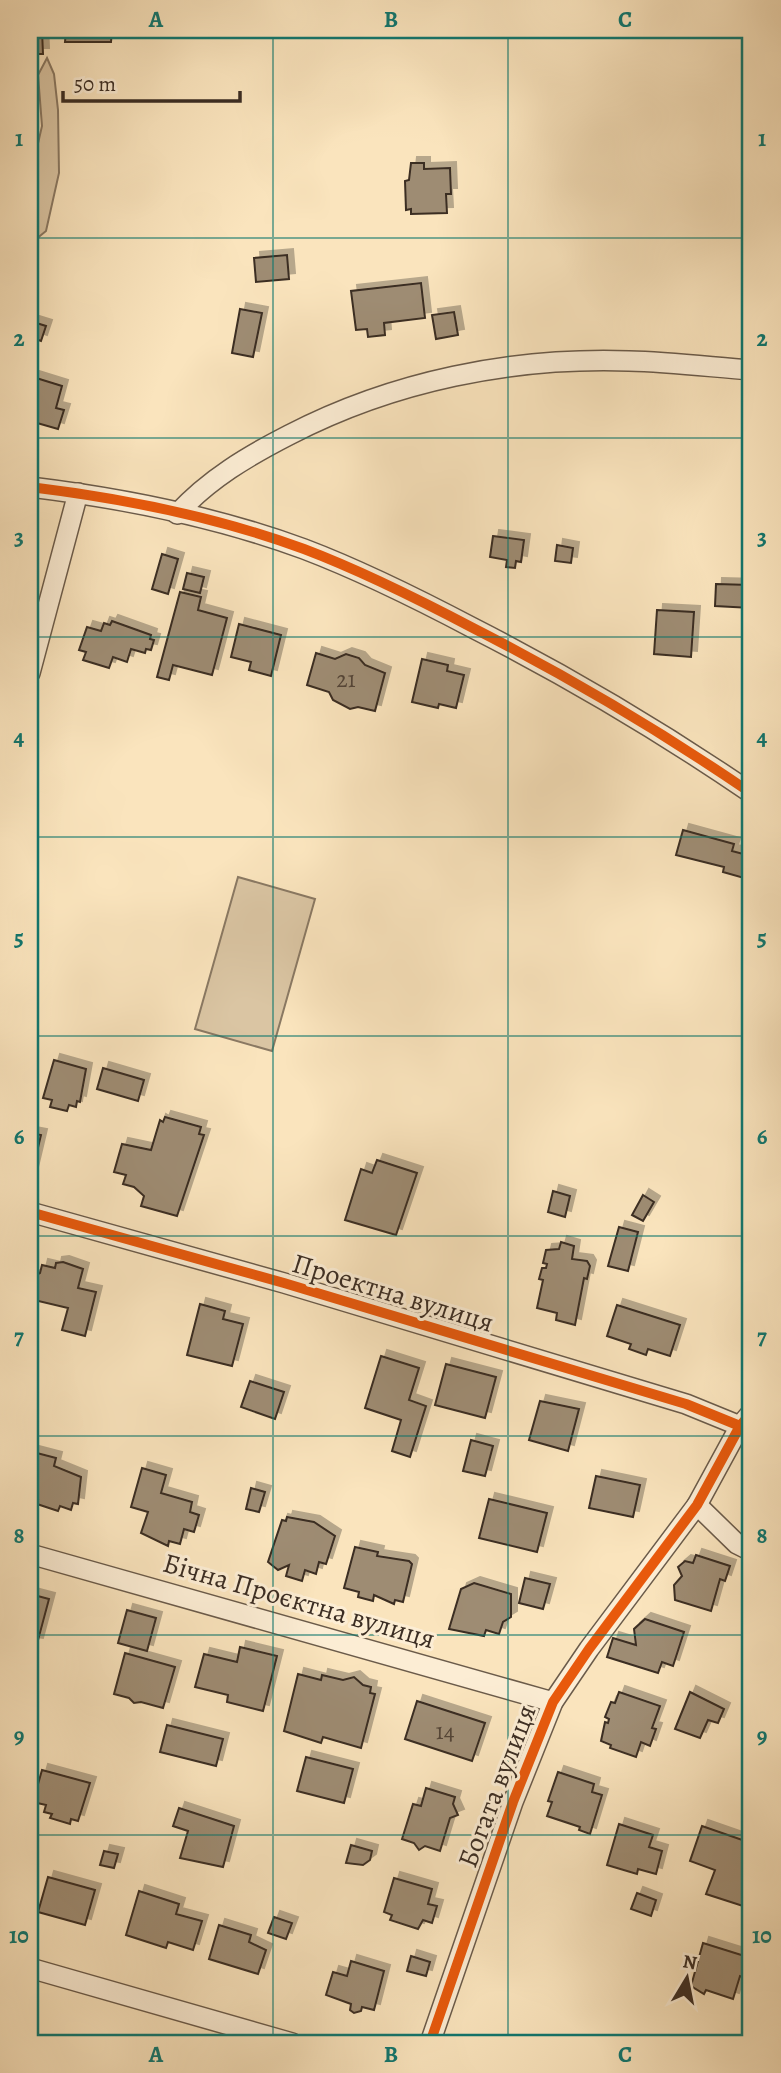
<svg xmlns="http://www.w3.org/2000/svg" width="781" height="2073" viewBox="0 0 781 2073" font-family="Alegreya,serif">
<defs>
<filter id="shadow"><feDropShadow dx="6" dy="-6" stdDeviation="0" flood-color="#0004"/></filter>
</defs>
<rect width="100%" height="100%" fill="#fae4bd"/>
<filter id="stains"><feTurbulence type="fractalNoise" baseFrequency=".00286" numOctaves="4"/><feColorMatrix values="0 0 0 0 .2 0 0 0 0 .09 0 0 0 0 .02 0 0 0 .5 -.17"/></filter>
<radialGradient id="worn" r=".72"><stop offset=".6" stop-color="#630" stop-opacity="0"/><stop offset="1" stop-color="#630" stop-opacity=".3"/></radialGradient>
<g fill="#dac5a3" stroke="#8a7963" stroke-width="2">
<polygon points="47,58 54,74 58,110 59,173 46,231 30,244 31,174 42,126 38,75"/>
<polygon points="238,877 315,899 272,1051 195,1029"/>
</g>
<g fill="#9e8c73" stroke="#3b2d23" stroke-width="2" filter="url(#shadow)">
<polygon points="30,30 42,30 43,54 31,54"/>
<polygon points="66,30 112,30 111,42 65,42"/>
<polygon points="411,163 424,163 424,169 450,168 451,194 446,194 447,213 411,214 411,209 406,210 405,181 409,180"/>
<polygon points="287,255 289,279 256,282 254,258"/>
<polygon points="421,283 425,318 384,323 385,335 368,337 367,329 356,330 351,291"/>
<polygon points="240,309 262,313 253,357 232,353"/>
<polygon points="454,312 458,335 436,339 432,315"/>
<polygon points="30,321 46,326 41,341 30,337"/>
<polygon points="33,377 62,386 56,408 64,410 58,429 30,421 30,387"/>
<polygon points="493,536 524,540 521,562 516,561 515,568 506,567 507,560 490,557"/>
<polygon points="557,545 573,548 571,563 555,561"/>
<polygon points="162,554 178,559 168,594 152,589"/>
<polygon points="187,573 204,577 200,593 183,589"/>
<polygon points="716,584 751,585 751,608 715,606"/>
<polygon points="180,592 201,597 198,610 227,618 212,675 173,665 169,680 157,677"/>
<polygon points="657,610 694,612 691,657 654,654"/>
<polygon points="112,621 151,635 150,639 154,640 151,650 146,649 145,653 131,649 127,662 113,657 109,668 83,660 86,652 79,650 87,627 101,631 104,623 110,625"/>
<polygon points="239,624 281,635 271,676 249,670 251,662 231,657"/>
<polygon points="316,653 335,659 346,654 359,658 365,665 385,673 375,711 358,707 350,709 333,700 329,692 307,685"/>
<polygon points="422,659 448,665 447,671 464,675 456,708 439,704 438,708 412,702"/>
<polygon points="683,830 734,844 732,851 751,856 751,880 723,872 724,867 676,855"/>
<polygon points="54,1060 86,1069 80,1102 77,1101 76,1107 69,1105 67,1111 50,1107 52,1100 43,1098"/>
<polygon points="103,1068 144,1080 138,1101 97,1089"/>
<polygon points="165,1117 201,1127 199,1134 204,1135 177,1216 141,1206 144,1196 134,1187 123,1184 126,1175 114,1172 122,1144 151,1150 160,1120 163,1122"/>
<polygon points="30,1133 41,1135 32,1173 30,1172"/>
<polygon points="377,1160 417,1173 396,1235 345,1220 361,1169 372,1173"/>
<polygon points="553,1191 570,1196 565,1217 548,1212"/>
<polygon points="643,1195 654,1202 643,1221 632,1215"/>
<polygon points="619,1227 638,1232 628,1271 608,1266"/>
<polygon points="561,1242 574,1246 572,1259 587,1261 590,1266 587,1279 584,1278 575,1325 556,1320 557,1313 537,1308 543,1280 539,1279 542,1268 546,1268 547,1264 543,1263 546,1250 559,1249"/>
<polygon points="63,1262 83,1269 78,1288 96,1292 85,1336 62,1330 68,1308 34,1300 34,1276 40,1273 42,1265 55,1268 56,1263"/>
<polygon points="200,1304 225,1311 223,1319 243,1324 232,1366 187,1355"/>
<polygon points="617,1305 680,1325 670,1356 648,1349 646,1355 629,1349 631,1344 607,1336"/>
<polygon points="381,1356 419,1368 409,1400 426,1406 410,1457 392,1451 401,1420 365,1408"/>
<polygon points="446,1364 496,1377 485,1418 435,1405"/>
<polygon points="250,1381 284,1392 275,1419 241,1407"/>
<polygon points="540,1401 579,1409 568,1451 529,1440"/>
<polygon points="471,1440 493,1446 485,1476 463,1471"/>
<polygon points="33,1452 56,1458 54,1466 81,1477 78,1504 73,1503 71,1510 60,1506 58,1511 37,1504 38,1500 30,1497"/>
<polygon points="142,1468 166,1475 161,1493 192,1502 190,1512 199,1515 194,1532 184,1529 180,1544 169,1541 168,1546 141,1533 148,1512 131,1507"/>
<polygon points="596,1476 640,1485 633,1517 589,1508"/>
<polygon points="251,1488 265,1492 259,1512 246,1509"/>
<polygon points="489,1499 547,1513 537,1552 479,1538"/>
<polygon points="287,1517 314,1522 335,1536 326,1564 319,1562 316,1574 305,1570 302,1581 286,1576 289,1565 278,1570 268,1562 282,1520 286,1521"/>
<polygon points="355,1547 378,1552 377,1556 409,1561 412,1564 403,1602 395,1600 394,1604 374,1595 373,1601 358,1597 359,1592 344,1588"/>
<polygon points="696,1555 730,1566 725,1581 720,1579 711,1611 675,1600 674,1585 682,1576 678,1567 685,1561 693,1563"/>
<polygon points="525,1578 550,1584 543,1609 519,1603"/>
<polygon points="474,1583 511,1594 511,1617 503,1622 499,1634 486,1630 484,1636 449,1629 461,1589"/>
<polygon points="30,1594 49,1599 37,1644 30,1643"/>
<polygon points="127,1610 156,1618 147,1651 118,1643"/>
<polygon points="645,1619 684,1632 673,1666 662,1662 658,1673 607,1657 613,1638 636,1645 634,1629"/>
<polygon points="240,1647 277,1656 263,1711 227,1702 228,1695 195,1687 204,1654 237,1662"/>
<polygon points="125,1653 175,1667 163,1708 141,1702 134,1703 129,1698 114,1694"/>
<polygon points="298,1674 321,1680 322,1675 343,1680 354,1677 363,1685 371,1687 370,1693 375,1694 361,1748 323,1737 321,1743 284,1731"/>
<polygon points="619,1692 660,1706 652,1728 656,1729 650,1746 641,1742 636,1757 610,1748 611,1745 601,1741 605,1722 608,1723 609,1719 605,1717 611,1702 615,1703"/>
<polygon points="690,1692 724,1709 718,1723 708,1720 700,1738 675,1729"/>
<polygon points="417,1701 485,1723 472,1761 405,1739"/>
<polygon points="167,1725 223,1739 216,1766 160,1752"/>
<polygon points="306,1757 353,1769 344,1803 297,1791"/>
<polygon points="42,1770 90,1783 78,1821 71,1819 70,1824 50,1818 52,1814 44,1812 46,1805 33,1802"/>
<polygon points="558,1772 594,1784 592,1792 602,1795 590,1834 579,1830 580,1827 547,1816 552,1802 548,1801"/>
<polygon points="426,1788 455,1797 453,1804 458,1815 450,1818 440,1851 425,1846 419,1850 414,1843 402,1839 413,1804 421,1806"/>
<polygon points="179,1808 234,1826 223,1867 180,1858 188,1831 173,1826"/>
<polygon points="619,1824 653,1835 649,1847 662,1851 656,1874 638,1869 637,1874 607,1865"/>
<polygon points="702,1826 751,1843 751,1884 743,1906 706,1894 715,1870 690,1861"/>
<polygon points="351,1845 372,1851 370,1860 363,1865 346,1863"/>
<polygon points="104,1851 118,1854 114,1868 100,1865"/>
<polygon points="48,1877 95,1890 85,1925 38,1912"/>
<polygon points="394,1878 432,1889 428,1904 437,1906 432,1923 423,1920 418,1929 390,1920 392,1915 384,1912"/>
<polygon points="139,1891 179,1904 176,1914 202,1921 193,1950 168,1942 166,1948 126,1935"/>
<polygon points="637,1893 656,1900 651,1916 631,1909"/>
<polygon points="274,1917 292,1923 286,1939 268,1933"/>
<polygon points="219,1925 251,1935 249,1942 266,1950 258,1974 209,1959"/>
<polygon points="703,1943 751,1958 747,1979 740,1976 733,1999 706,1990 704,1994 691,1986"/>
<polygon points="411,1956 430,1962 426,1976 407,1971"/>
<polygon points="351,1961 384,1971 374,2010 362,2007 361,2011 354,2013 350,2010 351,2004 326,1995 333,1972 347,1976"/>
</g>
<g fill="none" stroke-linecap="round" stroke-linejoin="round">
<g stroke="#6b5b4a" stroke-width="22">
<g id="street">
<path d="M30,487C121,498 217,517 304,549C362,571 418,599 473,628C569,677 662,732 751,793"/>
<path d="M177,514C209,479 248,456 289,435C393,381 512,357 629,361C670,362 711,367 751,370"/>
<polyline points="30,673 78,493"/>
<polyline points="30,1212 284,1283 686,1404 740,1426"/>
<polyline points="697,1505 737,1544 751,1551"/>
<polyline points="30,1554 553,1702"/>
<polyline points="30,1968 292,2043"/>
<polyline points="430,2043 513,1802 553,1702 589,1649 697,1505 740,1426 751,1413"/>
</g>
</g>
<use href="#street" stroke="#fcedd4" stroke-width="19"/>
<g stroke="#fcedd4" stroke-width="15">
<g id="cycleway">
<path d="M30,487C121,498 217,517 304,549C362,571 418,599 473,628C569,677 662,732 751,793"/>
<polyline points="30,1212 284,1283 686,1404 740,1426"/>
<polyline points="430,2043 513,1802 553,1702 589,1649 697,1505 740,1426 751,1413"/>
</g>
</g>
<use href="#cycleway" stroke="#e8590c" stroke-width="10"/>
</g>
<path fill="none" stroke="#0f766e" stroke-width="2" stroke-opacity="0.55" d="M273,30V2043M508,30V2043M30,238H751M30,438H751M30,637H751M30,837H751M30,1036H751M30,1236H751M30,1436H751M30,1635H751M30,1835H751"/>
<g text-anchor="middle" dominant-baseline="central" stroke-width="6" stroke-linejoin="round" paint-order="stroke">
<g font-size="24" fill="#544537">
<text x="346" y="679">21</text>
<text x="445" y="1731">14</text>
</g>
<g font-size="28" fill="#3b2d23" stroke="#fcedd4">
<text transform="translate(393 1293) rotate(17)">Проектна вулиця</text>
<text transform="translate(299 1601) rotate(16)">Бічна Проєктна вулиця</text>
<text transform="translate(497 1786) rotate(-69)">Богата вулиця</text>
</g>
</g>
<rect width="781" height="2073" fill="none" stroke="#fae4bd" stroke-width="77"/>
<g transform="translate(687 1978) rotate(10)" stroke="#fcedd4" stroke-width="5" paint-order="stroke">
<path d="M0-5L12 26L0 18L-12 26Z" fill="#3b2d23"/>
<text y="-10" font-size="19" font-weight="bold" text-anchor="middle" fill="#3b2d23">N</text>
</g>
<path d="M63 91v10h177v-10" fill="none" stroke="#3b2d23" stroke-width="3.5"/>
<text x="74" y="91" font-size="21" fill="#3b2d23" stroke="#fcedd4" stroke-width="5" paint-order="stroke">50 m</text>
<rect x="38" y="38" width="704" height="1997" fill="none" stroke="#0f766e" stroke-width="2.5"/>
<g font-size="23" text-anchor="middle" font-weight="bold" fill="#0f766e">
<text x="156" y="27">A</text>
<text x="391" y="27">B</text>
<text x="625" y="27">C</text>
<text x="19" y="146">1</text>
<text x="762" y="146">1</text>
<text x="19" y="346">2</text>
<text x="762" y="346">2</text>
<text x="19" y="545">3</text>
<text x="762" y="545">3</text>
<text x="19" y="745">4</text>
<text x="762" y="745">4</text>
<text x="19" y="945">5</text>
<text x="762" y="945">5</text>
<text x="19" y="1144">6</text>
<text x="762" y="1144">6</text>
<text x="19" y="1344">7</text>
<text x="762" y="1344">7</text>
<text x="19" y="1543">8</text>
<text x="762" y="1543">8</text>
<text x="19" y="1743">9</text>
<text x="762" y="1743">9</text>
<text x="19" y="1943">10</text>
<text x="762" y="1943">10</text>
<text x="156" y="2062">A</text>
<text x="391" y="2062">B</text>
<text x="625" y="2062">C</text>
</g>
<rect width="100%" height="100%" filter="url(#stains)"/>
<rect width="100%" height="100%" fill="url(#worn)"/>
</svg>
